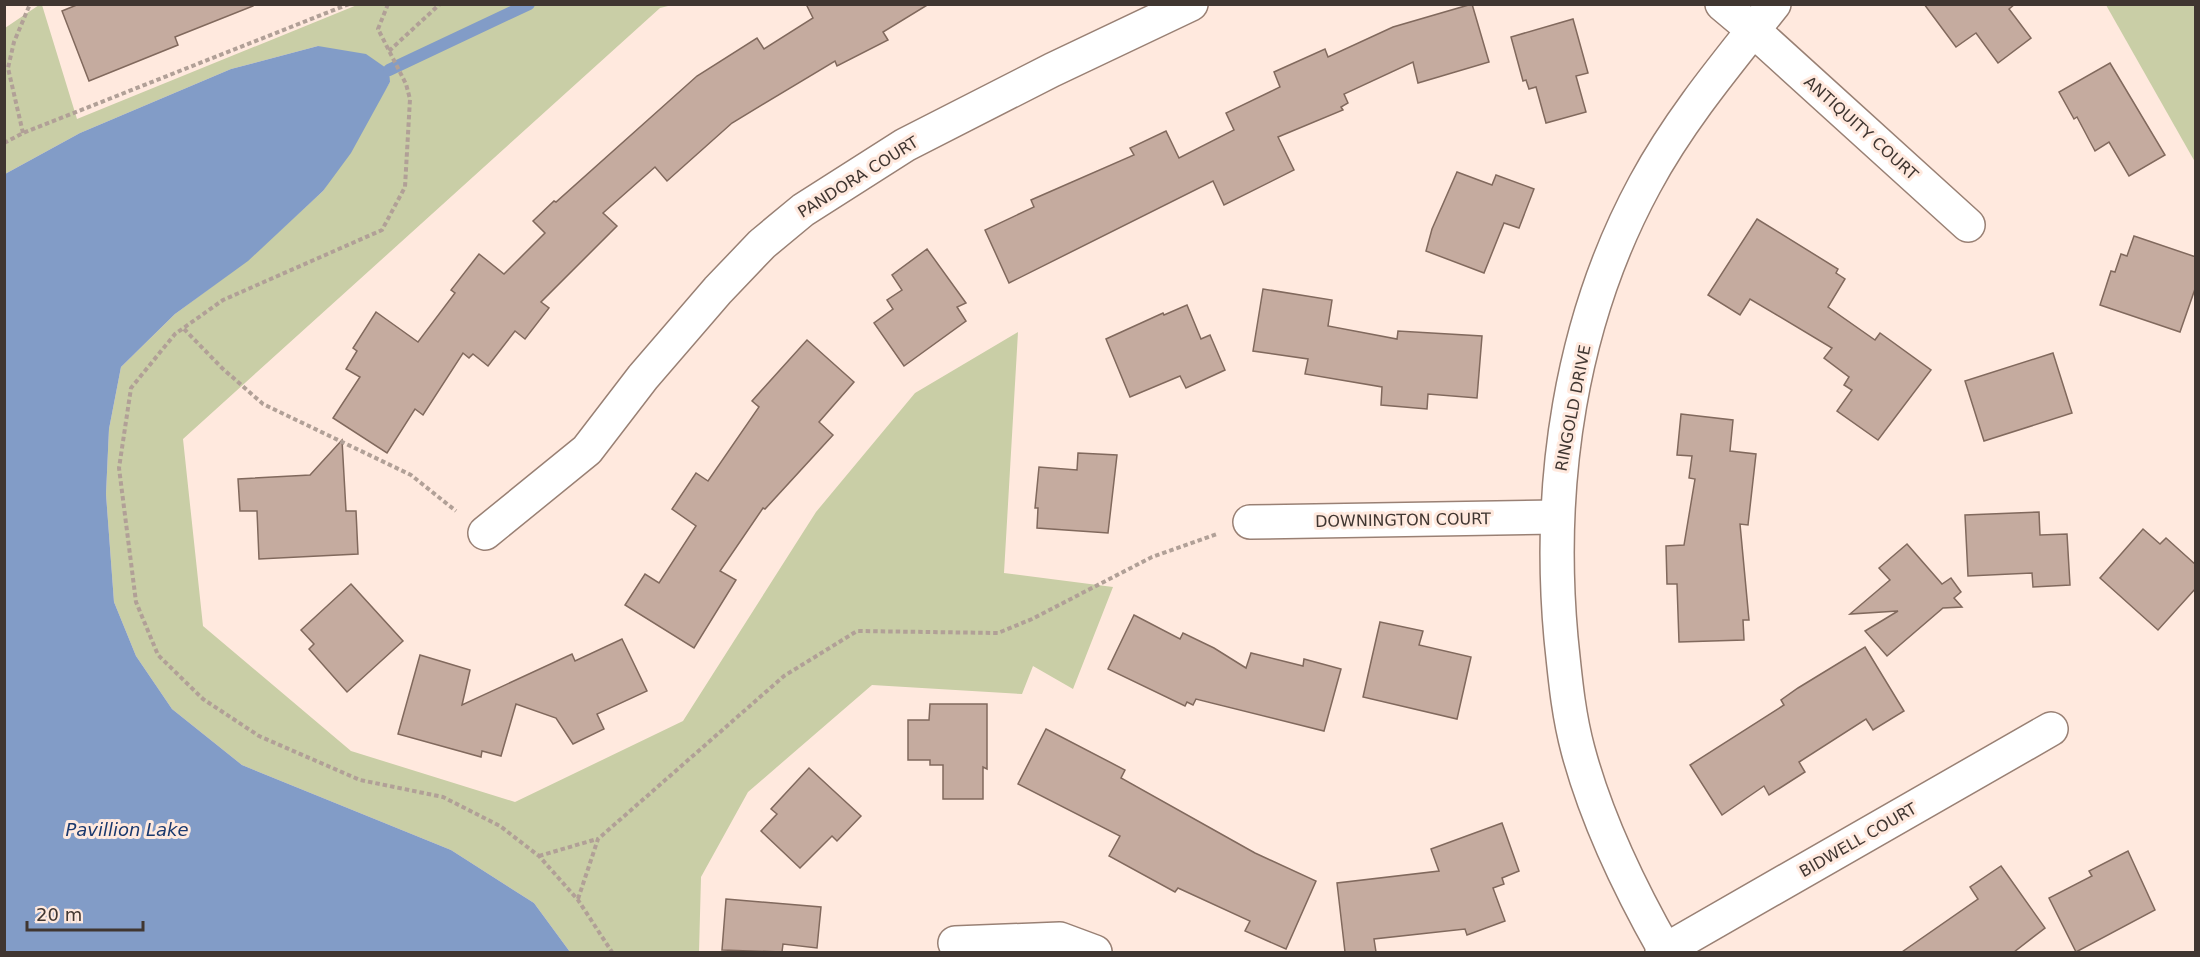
<svg xmlns="http://www.w3.org/2000/svg" width="2200" height="957" viewBox="0 0 2200 957" font-family="'DejaVu Sans',sans-serif">
<rect width="100%" height="100%" fill="#ffe9de"/>
<g fill="#c9cea6">
<polygon points="39,5 42,5 77,119 357,5 672,5 660,8 183,439 203,626 351,751 515,802 683,721 816,512 915,393 1018,332 1004,573 1113,587 1073,689 1033,666 1022,694 872,685 748,792 701,877 699,952 570,952 534,903 451,850 242,765 172,709 136,656 114,602 106,494 109,429 121,367 175,314 248,260 323,191 390,82 318,46 231,69 80,133 5,174 5,28"/>
<polygon points="2106,5 2195,5 2195,162"/>
</g>
<polygon fill="#829cc7" points="318,46 366,54 389,70 390,82 351,153 323,191 248,261 175,314 121,367 109,429 106,494 114,602 136,656 172,709 242,765 451,850 534,903 570,952 5,952 5,174 80,133 231,69"/>
<g fill="none" stroke-linecap="round" stroke-linejoin="round">
<polyline stroke="#829cc7" stroke-width="12" points="389,70 529,4"/>
</g>
<g fill="#c5ab9f" stroke="#81695d" stroke-width="1.5">
<polygon points="79,4 253,4 253,6 175,37 178,45 89,81 62,11"/>
<polygon points="806,4 929,4 883,32 888,40 837,66 835,61 732,123 667,181 655,167 603,213 617,226 541,302 549,308 525,339 515,331 488,366 473,354 469,358 463,353 423,415 415,409 387,453 333,418 360,377 346,369 357,351 353,348 376,312 418,342 455,293 451,290 479,254 504,274 545,233 533,221 554,201 556,202 697,76 757,38 764,49 813,18"/>
<polygon points="1472,4 1489,62 1418,83 1413,62 1344,94 1348,103 1341,107 1343,110 1278,137 1294,170 1224,205 1213,181 1009,283 985,230 1034,207 1031,200 1134,155 1130,148 1166,131 1179,158 1234,130 1226,113 1280,87 1274,72 1325,49 1328,57 1393,27"/>
<polygon points="1924,4 2015,4 2009,9 2031,38 1998,63 1976,33 1956,47"/>
<polygon points="1573,19 1588,73 1576,76 1586,112 1546,123 1536,87 1529,89 1526,80 1523,81 1511,37"/>
<polygon points="2110,63 2165,155 2129,176 2109,142 2095,151 2077,117 2074,119 2059,92"/>
<polygon points="1457,172 1492,185 1496,175 1534,189 1519,228 1504,223 1484,273 1426,251 1432,229"/>
<polygon points="1757,219 1838,269 1836,273 1845,279 1828,307 1875,340 1880,333 1931,370 1878,440 1837,411 1852,390 1844,385 1849,377 1824,358 1832,348 1750,299 1740,315 1708,295"/>
<polygon points="2134,236 2196,257 2196,286 2180,332 2100,305 2111,271 2115,272 2121,254 2127,256"/>
<polygon points="927,249 966,303 957,307 966,321 904,366 874,323 893,309 887,300 902,290 892,275"/>
<polygon points="1263,289 1332,300 1328,326 1397,339 1398,331 1482,336 1477,398 1428,394 1427,409 1381,405 1382,387 1305,374 1308,359 1253,351"/>
<polygon points="1187,305 1201,339 1210,335 1225,370 1186,388 1180,376 1130,397 1106,339 1163,313 1164,315"/>
<polygon points="807,340 854,382 819,422 833,435 765,509 763,508 720,571 736,580 694,648 625,605 645,574 659,583 696,526 672,509 696,473 708,481 759,407 752,401"/>
<polygon points="2053,353 2072,413 1984,441 1965,381"/>
<polygon points="1681,414 1733,420 1730,451 1756,454 1748,525 1740,524 1749,620 1743,620 1744,640 1679,642 1677,584 1667,584 1666,546 1684,545 1695,479 1689,478 1692,456 1677,455"/>
<polygon points="342,440 346,511 356,511 358,554 259,559 257,511 240,511 238,479 310,475"/>
<polygon points="1078,453 1117,455 1108,533 1037,528 1038,508 1035,508 1039,467 1077,470"/>
<polygon points="2039,512 2040,535 2067,534 2070,585 2033,587 2032,573 1968,576 1965,515"/>
<polygon points="2143,529 2160,544 2166,538 2196,565 2196,588 2158,630 2100,578"/>
<polygon points="1907,544 1942,584 1951,578 1961,592 1954,598 1962,607 1943,608 1887,656 1865,631 1898,611 1850,614 1890,580 1879,568"/>
<polygon points="351,584 403,641 347,692 309,649 314,644 301,630"/>
<polygon points="1134,615 1180,639 1183,633 1214,648 1246,668 1251,653 1303,666 1304,659 1341,669 1324,731 1196,699 1193,705 1187,702 1185,706 1108,669"/>
<polygon points="1380,622 1423,631 1419,645 1471,657 1457,719 1363,697"/>
<polygon points="622,639 647,691 597,714 604,729 573,744 556,718 516,704 501,756 482,751 481,757 398,734 420,655 470,670 462,705 572,654 575,661"/>
<polygon points="1865,647 1904,711 1873,730 1866,719 1799,762 1805,772 1769,795 1764,786 1722,815 1690,765 1784,705 1781,700 1798,688"/>
<polygon points="930,704 987,704 987,769 983,767 983,799 943,799 943,765 930,765 930,760 908,760 908,720 929,720"/>
<polygon points="1046,729 1125,770 1121,778 1255,853 1316,881 1286,949 1245,931 1250,921 1178,888 1175,892 1109,856 1120,836 1018,784"/>
<polygon points="809,768 861,816 837,841 832,836 800,868 761,831 777,814 771,809"/>
<polygon points="1502,823 1519,871 1502,878 1504,884 1493,888 1505,921 1467,935 1465,929 1374,939 1376,952 1345,952 1337,883 1439,871 1431,849"/>
<polygon points="2128,851 2155,910 2076,952 2049,898 2092,876 2089,871"/>
<polygon points="2001,866 2045,928 2014,952 1902,952 1978,899 1970,887"/>
<polygon points="726,899 821,907 817,948 783,944 782,952 722,950"/>
</g>
<g fill="none" stroke-linecap="round" stroke-linejoin="round">
<g stroke="#998074" stroke-width="36">
<g id="street">
<polyline points="1722,4 1753,30 1968,225"/>
<polyline points="1250,522 1556,517"/>
<polyline points="485,533 587,450 643,377 718,290 762,244 803,210 905,145 1052,70 1191,4"/>
<polyline points="955,943 1060,939 1095,952"/>
<polyline points="1662,952 2051,729"/>
<path d="M1666,952C1630,889 1597,821 1578,750C1568,713 1565,676 1561,638C1547,484 1570,322 1645,184C1680,119 1728,62 1774,4"/>
</g>
</g>
<g stroke="#b1a097" stroke-width="4" stroke-dasharray="4.5 3" stroke-linecap="butt">
<polyline points="388,4 378,29 406,84 410,99 405,187 382,230 223,300 175,334 131,388 119,468 136,602 158,655 203,699 259,736 360,780 443,797 500,826 539,856 578,900 612,952"/>
<polyline points="389,51 440,4"/>
<polyline points="23,133 8,68 14,42 30,4"/>
<polyline points="4,143 23,133 349,4"/>
<polyline points="184,329 222,368 263,404 411,475 456,511"/>
<polyline points="539,856 597,839"/>
<polyline points="578,899 598,839 784,676 857,631 998,633 1032,619 1152,557 1217,534"/>
</g>
<use href="#street" stroke="#fff" stroke-width="33"/>
</g>
<g text-anchor="middle" dominant-baseline="central" stroke-width="6" stroke-linejoin="round" paint-order="stroke">
<g font-size="16" fill="#403631" stroke="#ffe9de">
<text transform="translate(1861 128) rotate(42)">ANTIQUITY COURT</text>
<text transform="translate(858 177) rotate(-32)">PANDORA COURT</text>
<text transform="translate(1573 408) rotate(-79)">RINGOLD DRIVE</text>
<text transform="translate(1403 520) rotate(-1)">DOWNINGTON COURT</text>
<text transform="translate(1858 840) rotate(-30)">BIDWELL COURT</text>
</g>
<g font-size="18" font-style="italic" fill="#19386d" stroke="#ffe9de">
<text x="127" y="829">Pavillion Lake</text>
</g>
</g>
<rect width="2200" height="957" fill="none" stroke="#403631" stroke-width="12"/>
<path d="M27 921v9h116v-9" fill="none" stroke="#403631" stroke-width="3"/>
<text x="36" y="921" font-size="18" fill="#403631" stroke="#ffe9de" stroke-width="4.5" paint-order="stroke">20 m</text>
</svg>
